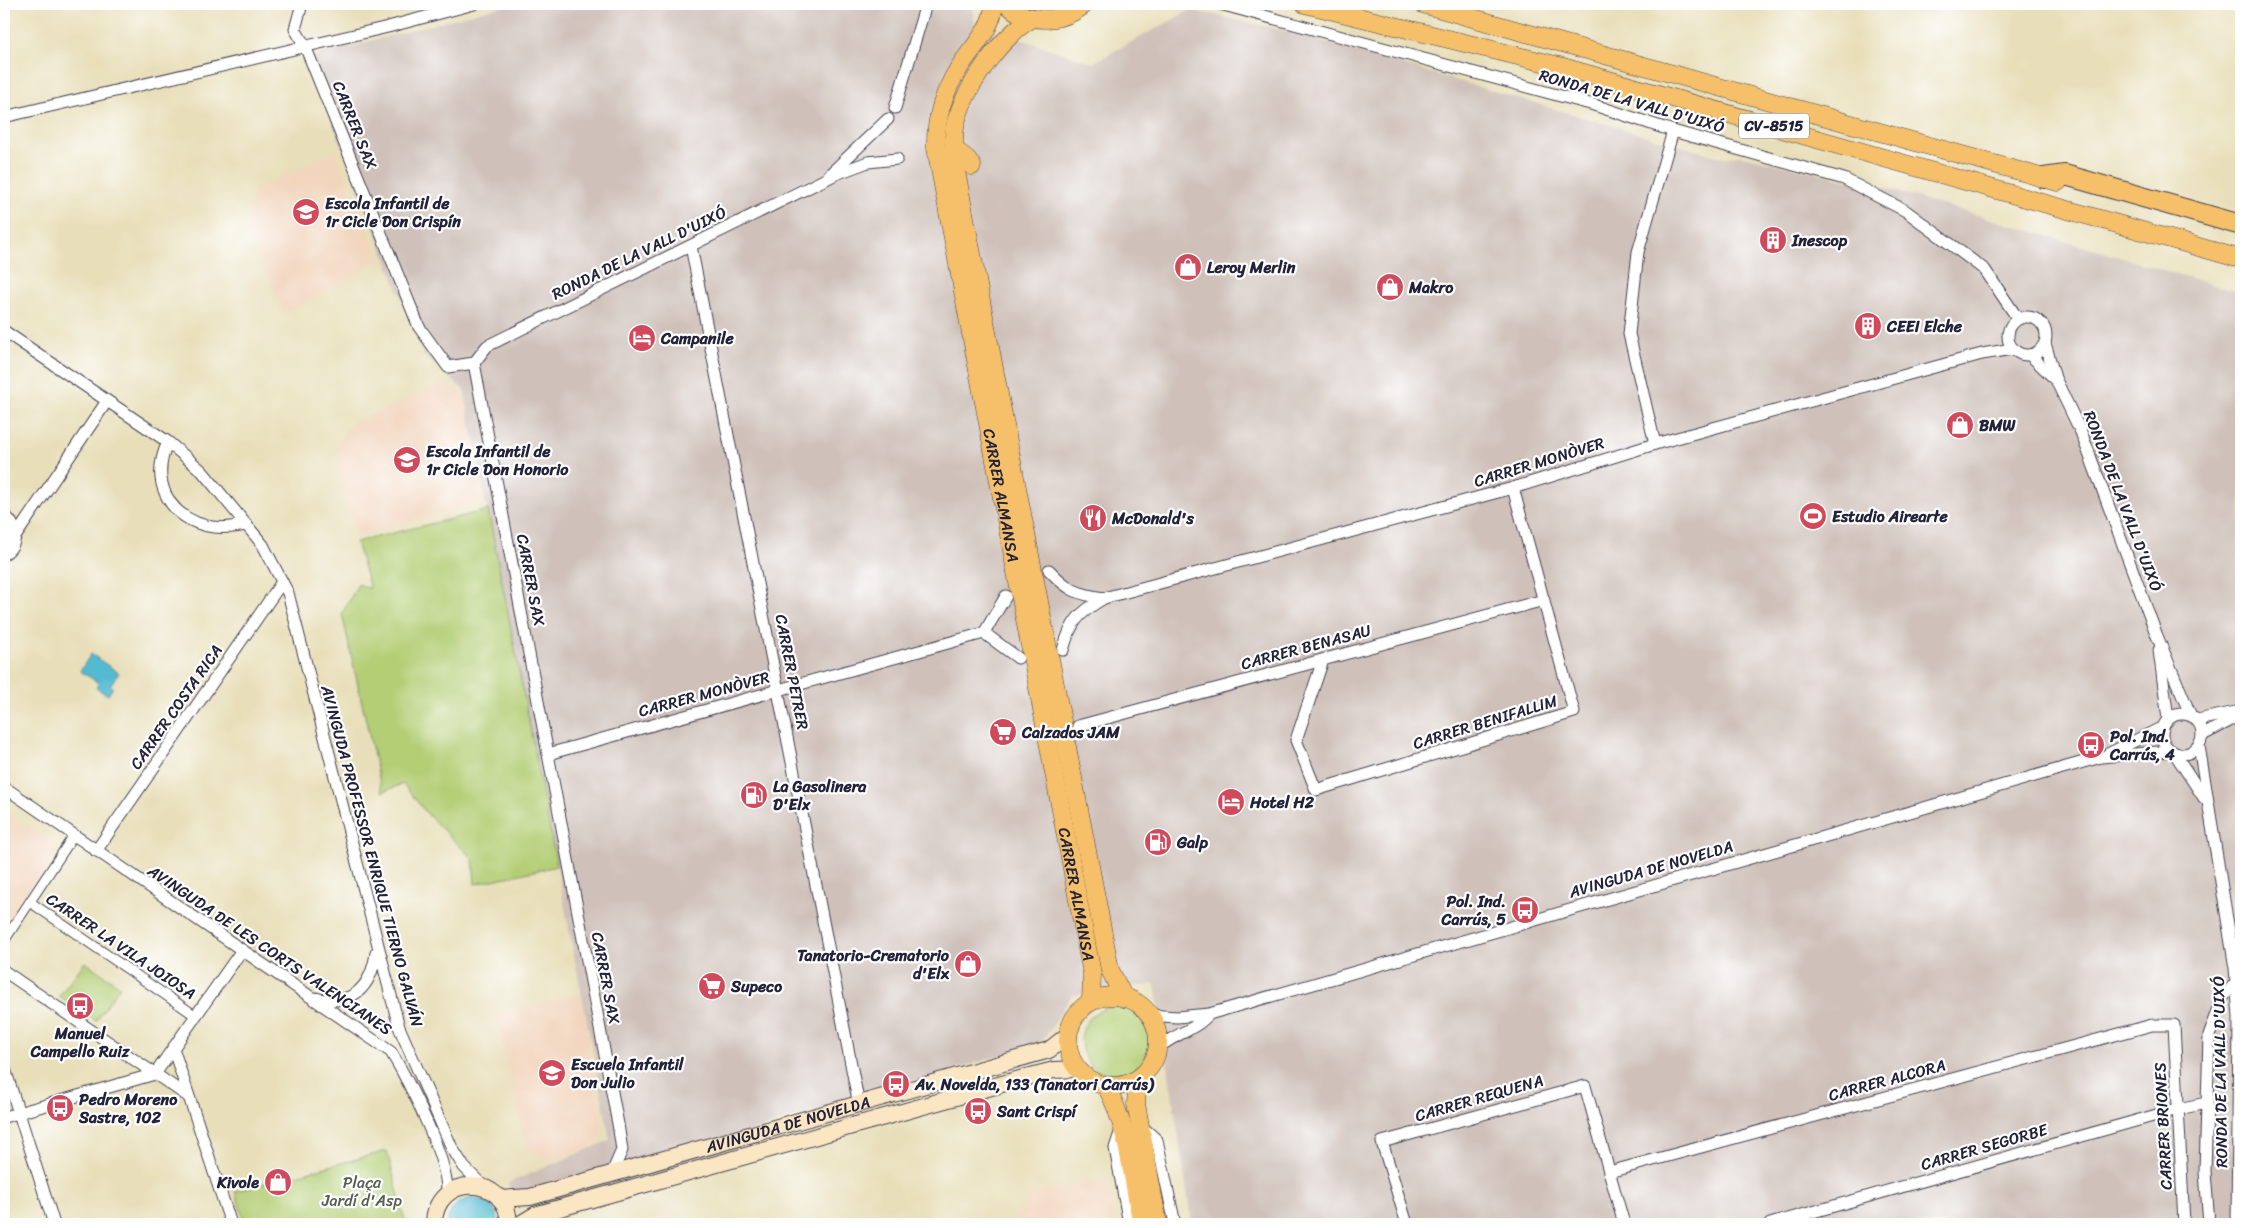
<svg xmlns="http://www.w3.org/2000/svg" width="2245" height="1228" viewBox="0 0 2245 1228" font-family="Sriracha,sans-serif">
<rect width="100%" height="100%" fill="#fff"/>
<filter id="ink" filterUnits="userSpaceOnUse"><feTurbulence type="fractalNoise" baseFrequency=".02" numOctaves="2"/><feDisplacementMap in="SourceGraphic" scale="10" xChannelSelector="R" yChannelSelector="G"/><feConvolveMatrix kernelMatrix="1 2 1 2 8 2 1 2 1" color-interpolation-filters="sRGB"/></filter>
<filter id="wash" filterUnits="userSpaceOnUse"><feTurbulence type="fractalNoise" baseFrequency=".0096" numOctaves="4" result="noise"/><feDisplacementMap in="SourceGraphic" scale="20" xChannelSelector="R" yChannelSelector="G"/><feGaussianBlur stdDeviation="1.12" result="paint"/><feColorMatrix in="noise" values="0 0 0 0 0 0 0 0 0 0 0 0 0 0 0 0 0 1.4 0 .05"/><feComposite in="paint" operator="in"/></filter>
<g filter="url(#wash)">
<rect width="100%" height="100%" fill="#e8dfba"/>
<g fill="#f2d5bd">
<polygon points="335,152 380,260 286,313 247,234 254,190"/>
<polygon points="437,385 449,386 460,392 467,403 486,501 356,535 337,466 338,443 353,424"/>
<polygon points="4,811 59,848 4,929"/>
<polygon points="581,994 604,1131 597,1143 582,1151 550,1160 527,1149 496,1015"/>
<polygon points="1106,1180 1114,1224 1015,1224 1031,1193"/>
</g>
<polygon fill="#cfc1ba" points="509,4 971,4 975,24 1093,63 1190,10 1284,30 1723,158 1738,155 1885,188 2241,293 2241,1224 1192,1224 1155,984 1072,995 1041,1043 514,1203 508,1183 610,1140 464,390 424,356 307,58"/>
<g fill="#b3ce74" stroke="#6a7858">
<polygon points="488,510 557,866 475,884 473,859 429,816 403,784 382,792 342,614 358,584 370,589 356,542"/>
<polygon points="85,962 120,986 96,1021 59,996"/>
<circle cx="1115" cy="1041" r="34"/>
<polygon points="387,1151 406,1224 245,1224 235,1191"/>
</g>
<g fill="#53bbd1" stroke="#3a6e86">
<polygon points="91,654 119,673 110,685 113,687 108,695 96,688 99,683 80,671"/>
<path d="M474,1198C488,1200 498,1209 499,1224H447C449,1208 458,1199 474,1198Z"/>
</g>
</g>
<g filter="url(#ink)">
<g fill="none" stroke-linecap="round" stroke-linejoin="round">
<g stroke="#403e4e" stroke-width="11">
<g id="pedestrian">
<polyline points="30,902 196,1016"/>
<polyline points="4,941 74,835"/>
</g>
</g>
<g stroke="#403e4e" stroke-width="13">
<g id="minor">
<polyline points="302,4 295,29 305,46 419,327 448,367 474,363 618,1124 622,1150 612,1173"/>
<polyline points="1220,4 1594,105 1673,131 1844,179 1906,211 1985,270 2018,319"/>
<polyline points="895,108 926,4"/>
<polyline points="4,117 388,27 474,4"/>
<polyline points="829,175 888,119"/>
<polyline points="691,246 859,1105"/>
<circle cx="2027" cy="336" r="19"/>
<polyline points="4,331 168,442 202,471 263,545 288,593 399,1027 452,1148 464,1167 484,1187"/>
<polyline points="2045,343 2055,378 2081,432 2157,636 2191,716"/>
<polyline points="2030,355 2053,377"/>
<polyline points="474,363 487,346 836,174 868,162 897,159"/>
<path d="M168,442C150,480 167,516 207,526C220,529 233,527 246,525"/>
<polyline points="1655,444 1629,334 1638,252 1673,131"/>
<path d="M4,515C18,525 19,544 4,554"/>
<polyline points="15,537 107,401"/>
<path d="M1049,570C1068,590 1076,594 1104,598"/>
<polyline points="984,633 1018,658"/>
<path d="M1063,650C1071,621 1079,613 1104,598L1513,488L1655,444L1982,354L2013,349"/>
<polyline points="2159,650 2168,719"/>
<polyline points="1323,660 1296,740 1316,790 1574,712 1513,488"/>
<circle cx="2182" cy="734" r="20"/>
<polyline points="2197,720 2241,711"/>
<polyline points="1078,726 1544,600"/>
<polyline points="2203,735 2241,715"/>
<polyline points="2199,746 2235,968 2239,1017 2237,1224"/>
<polyline points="548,754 984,633 1006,596"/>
<polyline points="2108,754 2163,727"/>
<polyline points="2175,754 2204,798"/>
<path d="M4,787L391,1052C409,1082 449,1160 447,1194"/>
<polyline points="96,851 282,582"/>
<polyline points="4,971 189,1097"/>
<path d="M315,998C352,1007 371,988 376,953"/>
<polyline points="1150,1015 1177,1017 1209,1014 2101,757 2170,751"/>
<polyline points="173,1048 231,1224"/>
<path d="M1157,1049C1172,1035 1196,1030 1209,1014"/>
<polyline points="4,1066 54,1224"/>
<polyline points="4,1117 155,1074 242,950"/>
<polyline points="1139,1124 1157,1140 1175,1224"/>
<polyline points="1122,1127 1115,1148 1129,1224"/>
<polyline points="1609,1172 2152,1025 2174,1025 2184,1224"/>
<polyline points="1407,1224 1382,1142 1585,1086 1624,1224"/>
<polyline points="1770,1224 2178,1109 2207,1103"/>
<polyline points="2209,1224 2205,1172 2209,1036 2223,997 2236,982"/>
</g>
</g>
<g stroke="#403e4e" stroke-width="18">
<g id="secondary">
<path id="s1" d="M500,1199L530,1197L1049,1050L1068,1035"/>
<path d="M434,1224C434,1173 508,1173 509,1224"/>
<polyline points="520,1224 535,1215 1027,1077 1054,1070 1077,1069"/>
</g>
</g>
<g stroke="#403e4e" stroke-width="19">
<g id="primary">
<path id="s2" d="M994,4C993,29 972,47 959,68C943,93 935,118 936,148L1092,974L1091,1002"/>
<path d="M1007,4C1029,26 1064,22 1085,4"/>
<polyline points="1305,4 1559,66 2241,259"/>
<polyline points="1423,4 2058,182"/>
<path d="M1033,18C1001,36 966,86 956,122C953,135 954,147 954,161L1110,970L1124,998"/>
<polyline points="954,149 967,159 972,166"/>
<circle cx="1113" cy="1041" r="45"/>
<polyline points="1138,1079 1136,1104 1158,1224"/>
<path d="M1106,1086C1129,1128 1132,1178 1142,1224"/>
</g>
</g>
<g stroke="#403e4e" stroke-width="22">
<polyline id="motorway" points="2044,178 2065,175 2241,225"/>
</g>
<use href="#pedestrian" stroke="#fff" stroke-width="9"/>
<use href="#minor" stroke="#fff" stroke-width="11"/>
<use href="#secondary" stroke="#fbe6c4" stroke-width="16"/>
<use href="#primary" stroke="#f6c06b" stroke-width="18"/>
<use href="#motorway" stroke="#f6c06b" stroke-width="20"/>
</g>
</g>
<defs>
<g id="school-disc" transform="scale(1.4375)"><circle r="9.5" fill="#d1495b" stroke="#fff"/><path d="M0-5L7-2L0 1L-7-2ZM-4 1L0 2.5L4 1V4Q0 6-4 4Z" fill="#fff"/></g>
<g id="building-disc" transform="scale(1.4375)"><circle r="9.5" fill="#d1495b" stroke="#fff"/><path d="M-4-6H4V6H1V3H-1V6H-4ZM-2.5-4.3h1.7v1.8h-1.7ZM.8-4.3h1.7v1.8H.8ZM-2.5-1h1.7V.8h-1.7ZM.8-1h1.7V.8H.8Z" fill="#fff"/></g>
<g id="shop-disc" transform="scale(1.4375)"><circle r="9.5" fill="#d1495b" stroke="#fff"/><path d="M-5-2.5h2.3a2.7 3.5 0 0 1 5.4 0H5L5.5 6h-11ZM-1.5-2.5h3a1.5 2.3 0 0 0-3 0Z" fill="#fff"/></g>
<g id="hotel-disc" transform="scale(1.4375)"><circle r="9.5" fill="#d1495b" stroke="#fff"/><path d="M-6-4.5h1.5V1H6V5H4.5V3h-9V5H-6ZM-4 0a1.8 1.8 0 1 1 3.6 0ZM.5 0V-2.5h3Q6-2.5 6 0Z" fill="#fff"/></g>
<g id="stadium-disc" transform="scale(1.4375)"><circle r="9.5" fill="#d1495b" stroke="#fff"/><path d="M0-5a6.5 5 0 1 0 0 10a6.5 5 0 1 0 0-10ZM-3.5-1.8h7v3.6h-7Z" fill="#fff"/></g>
<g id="restaurant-disc" transform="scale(1.4375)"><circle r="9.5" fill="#d1495b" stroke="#fff"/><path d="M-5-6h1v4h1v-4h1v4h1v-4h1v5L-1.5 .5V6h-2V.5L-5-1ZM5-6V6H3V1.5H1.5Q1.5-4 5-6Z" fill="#fff"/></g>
<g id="supermarket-disc" transform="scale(1.4375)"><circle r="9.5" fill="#d1495b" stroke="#fff"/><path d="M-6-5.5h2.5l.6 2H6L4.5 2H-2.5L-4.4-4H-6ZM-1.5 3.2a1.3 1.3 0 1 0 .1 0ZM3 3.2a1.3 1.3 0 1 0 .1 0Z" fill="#fff"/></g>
<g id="bus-disc" transform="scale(1.4375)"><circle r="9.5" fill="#d1495b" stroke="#fff"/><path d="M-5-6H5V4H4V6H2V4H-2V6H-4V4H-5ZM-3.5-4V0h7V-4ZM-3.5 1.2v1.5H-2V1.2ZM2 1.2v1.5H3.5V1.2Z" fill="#fff"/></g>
<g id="fuel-disc" transform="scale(1.4375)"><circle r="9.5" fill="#d1495b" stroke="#fff"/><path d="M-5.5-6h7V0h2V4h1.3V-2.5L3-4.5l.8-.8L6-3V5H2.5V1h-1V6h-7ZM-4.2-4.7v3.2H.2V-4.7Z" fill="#fff"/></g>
</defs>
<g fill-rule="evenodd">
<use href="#school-disc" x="306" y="212"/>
<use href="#building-disc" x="1773" y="240"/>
<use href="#shop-disc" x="1188" y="267"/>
<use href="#shop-disc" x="1390" y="287"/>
<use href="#building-disc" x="1868" y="326"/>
<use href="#hotel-disc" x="642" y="338"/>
<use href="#shop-disc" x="1960" y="425"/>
<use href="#school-disc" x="407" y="460"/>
<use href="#stadium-disc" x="1813" y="516"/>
<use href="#restaurant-disc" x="1093" y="518"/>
<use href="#supermarket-disc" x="1003" y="732"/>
<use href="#bus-disc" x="2091" y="745"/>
<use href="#fuel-disc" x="754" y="795"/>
<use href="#hotel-disc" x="1231" y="802"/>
<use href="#fuel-disc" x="1158" y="842"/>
<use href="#bus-disc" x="1525" y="910"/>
<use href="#shop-disc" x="968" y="964"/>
<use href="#supermarket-disc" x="712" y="986"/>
<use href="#bus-disc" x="80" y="1006"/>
<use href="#school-disc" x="552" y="1073"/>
<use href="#bus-disc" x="896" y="1084"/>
<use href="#bus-disc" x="60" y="1108"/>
<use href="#bus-disc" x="978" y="1111"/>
<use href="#shop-disc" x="278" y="1182"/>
</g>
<g text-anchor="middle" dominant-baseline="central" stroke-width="4.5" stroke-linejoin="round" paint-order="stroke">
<rect fill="#fff" stroke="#646476" stroke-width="1" x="1739" y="113.5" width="70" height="25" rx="4"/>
<g font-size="15" font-weight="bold" fill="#22223b">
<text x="1774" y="126">CV-8515</text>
</g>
<g font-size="16" fill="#22223b" stroke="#fff">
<text transform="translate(1632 101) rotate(16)">RONDA DE LA VALL D'UIXÓ</text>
<text transform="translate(355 125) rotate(68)">CARRER SAX</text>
<text transform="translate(639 253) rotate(-26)">RONDA DE LA VALL D'UIXÓ</text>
<text transform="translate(1539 462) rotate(-17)">CARRER MONÒVER</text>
<text stroke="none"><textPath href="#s2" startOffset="512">CARRER ALMANSA</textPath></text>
<text transform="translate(2123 501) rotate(69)">RONDA DE LA VALL D'UIXÓ</text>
<text transform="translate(531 580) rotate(79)">CARRER SAX</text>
<text transform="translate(1306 647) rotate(-15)">CARRER BENASAU</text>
<text transform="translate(792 672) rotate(79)">CARRER PETRER</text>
<text transform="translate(704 694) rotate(-15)">CARRER MONÒVER</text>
<text transform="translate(176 707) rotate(-55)">CARRER COSTA RICA</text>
<text transform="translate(1485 722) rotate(-17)">CARRER BENIFALLIM</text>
<text transform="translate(372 856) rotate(75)">AVINGUDA PROFESSOR ENRIQUE TIERNO GALVÁN</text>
<text transform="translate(1651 869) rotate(-16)">AVINGUDA DE NOVELDA</text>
<text stroke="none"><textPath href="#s2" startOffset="918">CARRER ALMANSA</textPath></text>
<text transform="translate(121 946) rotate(34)">CARRER LA VILA JOIOSA</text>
<text transform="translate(270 950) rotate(34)">AVINGUDA DE LES CORTS VALENCIANES</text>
<text transform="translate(606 978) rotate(79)">CARRER SAX</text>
<text transform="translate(2220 1072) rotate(-91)">RONDA DE LA VALL D'UIXÓ</text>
<text transform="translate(1887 1080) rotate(-15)">CARRER ALCORA</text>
<text transform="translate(1479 1098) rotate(-16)">CARRER REQUENA</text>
<text stroke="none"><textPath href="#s1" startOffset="298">AVINGUDA DE NOVELDA</textPath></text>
<text transform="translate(2163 1126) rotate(-93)">CARRER BRIONES</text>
<text transform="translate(1984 1147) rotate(-16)">CARRER SEGORBE</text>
</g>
<g font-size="16" font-weight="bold" fill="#22223b" stroke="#fff" text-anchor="start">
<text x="325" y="203">Escola Infantil de<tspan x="325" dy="18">1r Cicle Don Crispín</tspan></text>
<text x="1792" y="240">Inescop</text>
<text x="1207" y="267">Leroy Merlin</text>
<text x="1409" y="287">Makro</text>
<text x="1887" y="326">CEEI Elche</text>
<text x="661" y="338">Campanile</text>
<text x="1979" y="425">BMW</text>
<text x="426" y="451">Escola Infantil de<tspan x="426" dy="18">1r Cicle Don Honorio</tspan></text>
<text x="1832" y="516">Estudio Airearte</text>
<text x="1112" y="518">McDonald's</text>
<text x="1022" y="732">Calzados JAM</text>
<text x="2110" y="736">Pol. Ind.<tspan x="2110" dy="18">Carrús, 4</tspan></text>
<text x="773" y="786">La Gasolinera<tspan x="773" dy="18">D'Elx</tspan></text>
<text x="1250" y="802">Hotel H2</text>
<text x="1177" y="842">Galp</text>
<text x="1506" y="901" text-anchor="end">Pol. Ind.<tspan x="1506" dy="18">Carrús, 5</tspan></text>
<text x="949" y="955" text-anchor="end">Tanatorio-Crematorio<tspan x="949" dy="18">d'Elx</tspan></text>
<text x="731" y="986">Supeco</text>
<text x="80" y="1033" text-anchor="middle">Manuel<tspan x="80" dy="18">Campello Ruiz</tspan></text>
<text x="571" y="1064">Escuela Infantil<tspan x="571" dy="18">Don Julio</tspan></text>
<text x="915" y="1084">Av. Novelda, 133 (Tanatori Carrús)</text>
<text x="79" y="1099">Pedro Moreno<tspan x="79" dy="18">Sastre, 102</tspan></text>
<text x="997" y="1111">Sant Crispí</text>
<text x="259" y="1182" text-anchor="end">Kivole</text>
</g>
<g font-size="16" fill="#555e4f" stroke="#fff">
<text x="362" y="1182">Plaça<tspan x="362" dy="18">Jardí d'Asp</tspan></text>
</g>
</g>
<rect width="2245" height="1228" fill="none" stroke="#fff" stroke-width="20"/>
</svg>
